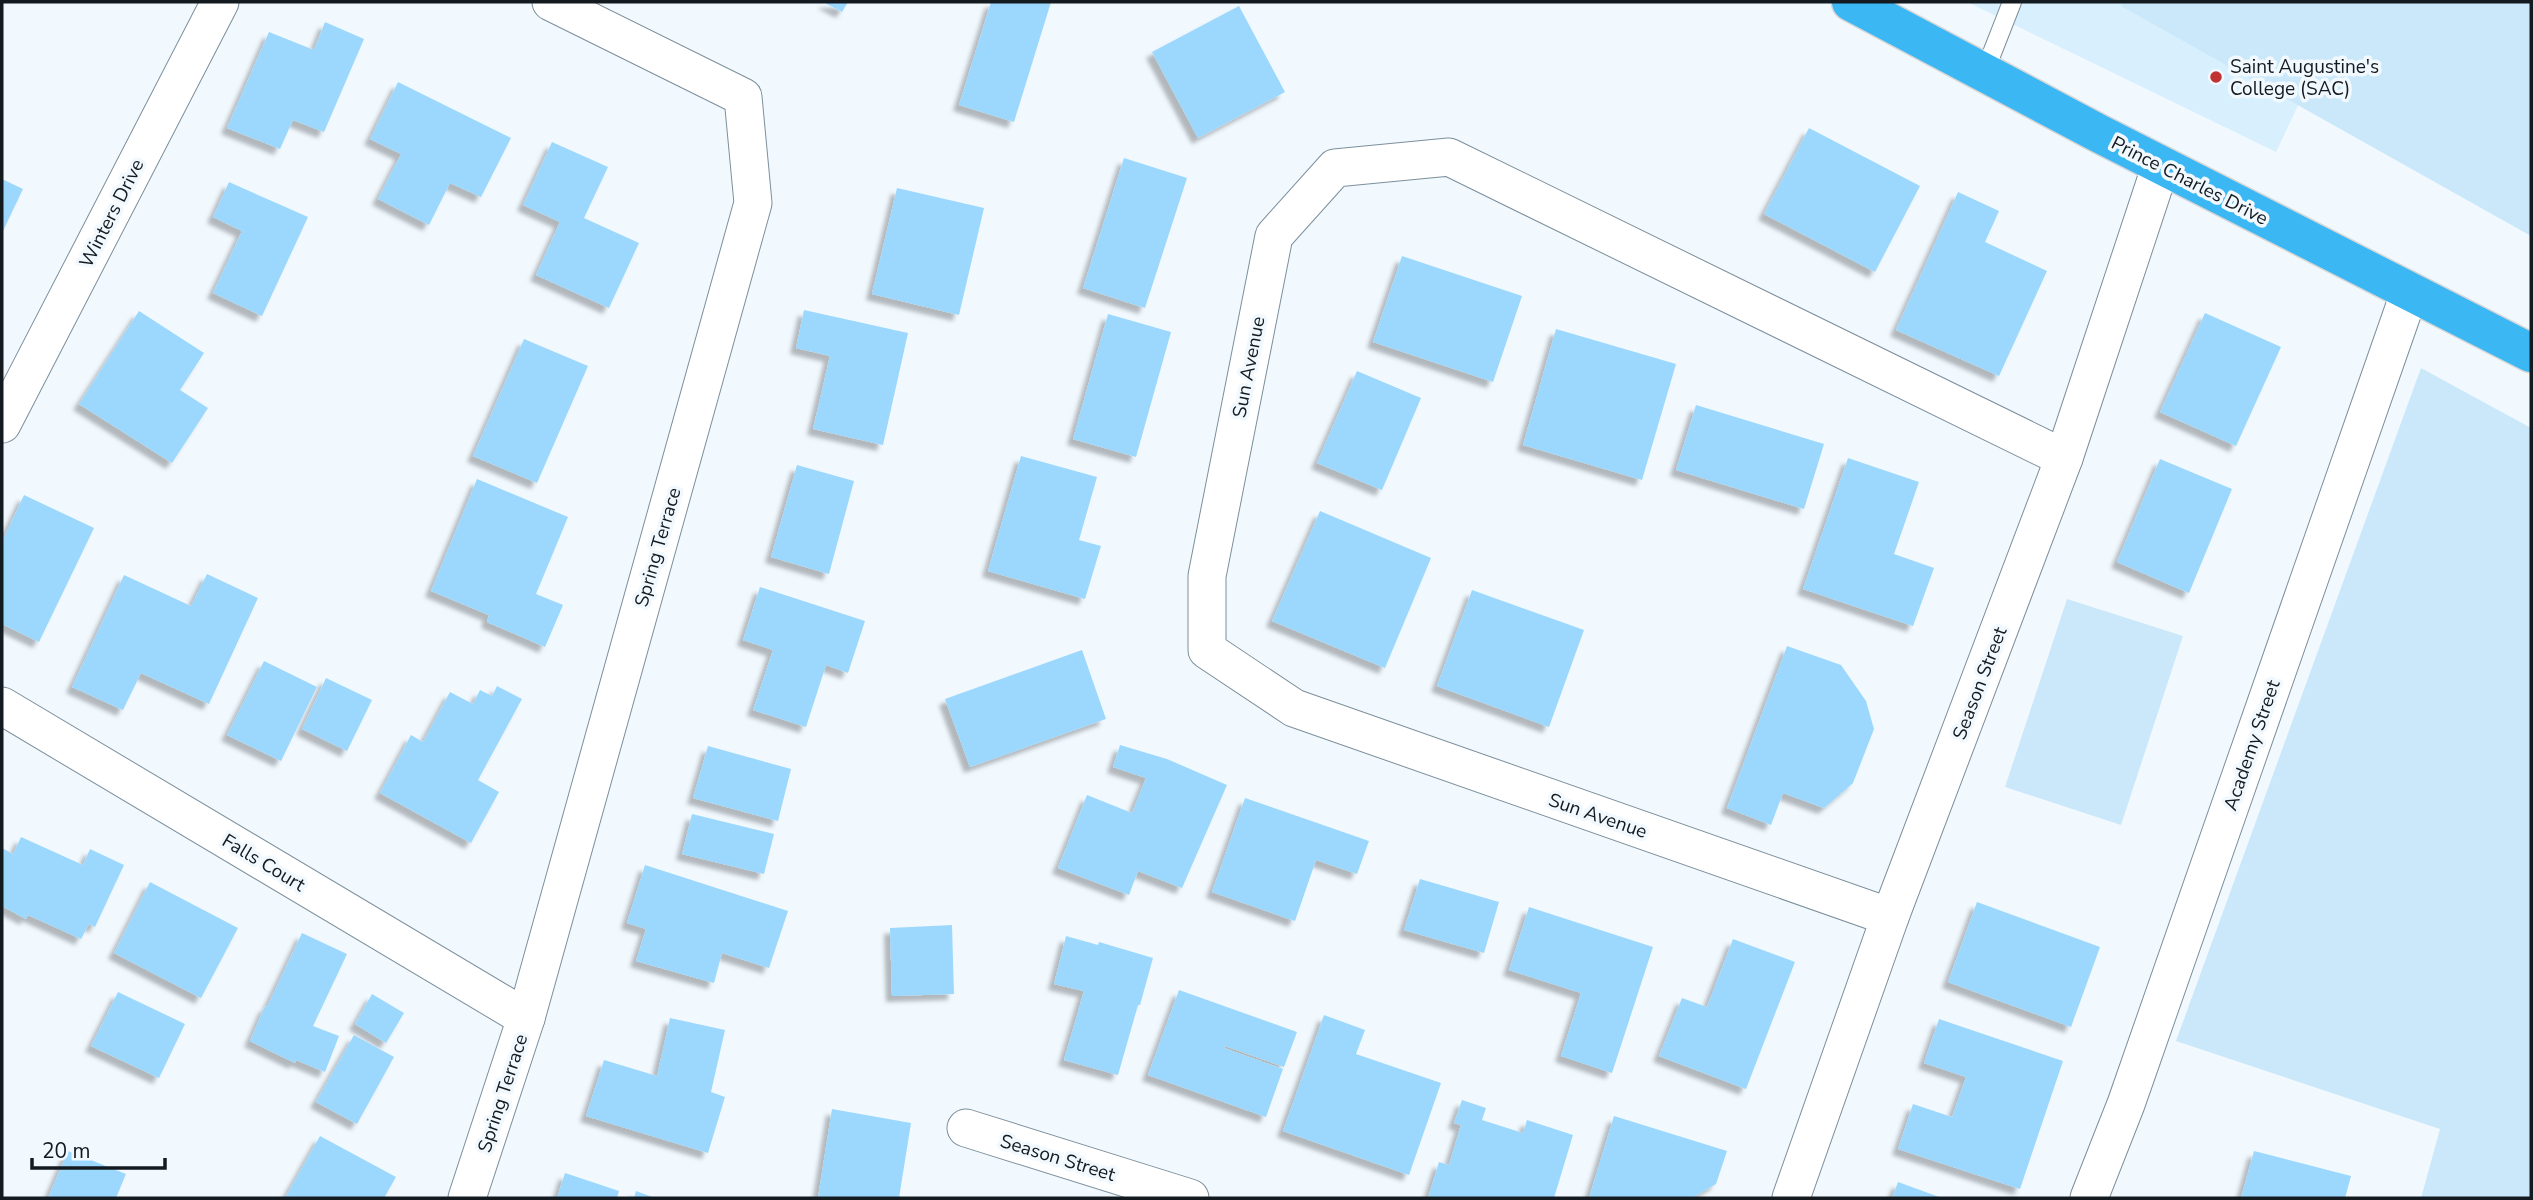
<svg xmlns="http://www.w3.org/2000/svg" width="2533" height="1200" font-family="'Nunito Sans',sans-serif">
<style>
.built{fill:#d8effd}
.green{fill:#cae8fa}
.building{fill:#9cd8fd;filter:url(#shadow)}
.lines{fill:none;stroke-linecap:round;stroke-linejoin:round}
.lane-casing{stroke:#7c8f9b;stroke-width:20}
.street-casing{stroke:#7c8f9b;stroke-width:39}
.highway-casing{stroke:#d5d6d7;stroke-width:41}
.lane{stroke:#fff;stroke-width:18}
.street{stroke:#fff;stroke-width:37}
.highway{stroke:#3bb7f4;stroke-width:38}
.poi-dot{fill:#c13233;stroke:#f1f9ff;stroke-width:2.5}
.labels{text-anchor:middle;stroke-width:7;stroke-linejoin:round;paint-order:stroke}
.poi-label{font-size:19px;fill:#141b20;stroke:#f1f9ff;text-anchor:start}
.street-label{font-size:19px;fill:#141b20;stroke:#f1f9ff}
</style>
<defs>
<filter id="shadow"><feDropShadow dx="-6" dy="6" stdDeviation="2" flood-color="#0004"/></filter>
</defs>
<rect width="100%" height="100%" fill="#f1f9ff"/>
<path class="built" d="M1967,2h380l-71,150z"/>
<g class="green">
<path d="M2123,2h408v234l-410,-230z"/>
<path d="M2421,368l110,60v770h-110l19,-69 -264,-88z"/>
<path d="M2067,599l116,37 -62,189 -116,-38z"/>
</g>
<g class="building">
<path d="M823,2h25l-6,10z"/>
<path d="M991,2h60l-37,120 -55,-17z"/>
<path d="M1239,6l46,86 -87,46 -46,-86z"/>
<path d="M325,22l39,17 -40,93 -31,-12 -13,29 -53,-21 42,-96 45,18z"/>
<path d="M398,82l113,56 -30,59 -31,-14 -21,42 -51,-26 23,-45 -31,-15z"/>
<path d="M1809,128l111,58 -45,86 -111,-58z"/>
<path d="M552,142l56,25 -24,51 55,25 -30,65 -73,-33 24,-53 -37,-17z"/>
<path d="M1124,158l63,20 -42,130 -62,-20z"/>
<path d="M2,179l21,10 -21,44z"/>
<path d="M229,182l79,35 -46,99 -49,-23 29,-62 -29,-14z"/>
<path d="M897,188l87,20 -25,107 -87,-21z"/>
<path d="M1958,192l41,19 -14,31 62,29 -48,105 -103,-46z"/>
<path d="M1402,256l120,40 -29,86 -120,-40z"/>
<path d="M804,310l104,23 -25,112 -70,-16 17,-73 -34,-8z"/>
<path d="M139,311l65,42 -24,37 28,18 -36,55 -93,-59z"/>
<path d="M2205,313l76,34 -45,99 -76,-34z"/>
<path d="M1108,314l63,18 -35,125 -63,-18z"/>
<path d="M1556,329l120,35 -34,116 -119,-35z"/>
<path d="M524,339l64,27 -51,117 -64,-27z"/>
<path d="M1357,371l64,27 -39,92 -65,-27z"/>
<path d="M1696,405l128,39 -20,65 -128,-39z"/>
<path d="M1021,456l76,21 -18,63 22,6 -16,53 -97,-28z"/>
<path d="M1848,458l71,24 -25,72 40,14 -21,58 -110,-37z"/>
<path d="M2160,459l72,30 -43,104 -72,-31z"/>
<path d="M797,465l57,16 -25,93 -58,-17z"/>
<path d="M477,479l91,38 -32,77 27,11 -18,42 -58,-25 2,-7 -58,-24z"/>
<path d="M24,495l70,33 -55,114 -37,-18v-82z"/>
<path d="M1320,511l111,47 -46,110 -113,-47z"/>
<path d="M207,574l51,24 -49,106 -68,-31 -18,37 -51,-23 52,-112 67,31z"/>
<path d="M760,587l105,34 -17,52 -22,-8 -20,62 -53,-17 20,-60 -30,-10z"/>
<path d="M1472,590l112,40 -35,97 -112,-41z"/>
<path d="M1787,646l54,19 25,36 8,28 -21,54 -29,25 -41,-15 -12,32 -44,-17z"/>
<path d="M1082,650l24,69 -136,48 -25,-68z"/>
<path d="M264,661l53,26 -36,74 -54,-26z"/>
<path d="M326,678l46,22 -25,51 -45,-22z"/>
<path d="M497,686l25,13 -44,81 21,12 -28,51 -91,-50 31,-58 12,7 27,-50 23,12 7,-14 12,6z"/>
<path d="M1120,745l47,14 60,26 -45,103 -44,-17 -9,24 -71,-27 29,-73 45,18 14,-35 -33,-11z"/>
<path d="M708,746l83,23 -13,52 -85,-23z"/>
<path d="M1245,798l124,43 -12,33 -41,-14 -21,61 -83,-29z"/>
<path d="M692,814l82,20 -10,40 -82,-20z"/>
<path d="M21,837l62,28 7,-16 34,16 -29,62 -6,-3 -8,15 -53,-24 -2,4 -24,-13v-58l11,6z"/>
<path d="M645,865l143,46 -19,57 -47,-15 -8,30 -78,-22 10,-32 -19,-6z"/>
<path d="M1420,879l79,23 -15,51 -80,-23z"/>
<path d="M150,882l88,46 -37,70 -87,-45z"/>
<path d="M1977,902l123,45 -29,80 -123,-45z"/>
<path d="M1529,907l124,40 -41,126 -51,-17 20,-63 -72,-23z"/>
<path d="M952,925l2,69 -62,2 -2,-68z"/>
<path d="M302,933l45,21 -34,72 26,10 -14,36 -29,-12 -1,3 -45,-22 15,-35 2,1z"/>
<path d="M1066,936l32,9 1,-3 54,16 -13,47h-2l-20,70 -54,-15 20,-69 -30,-7z"/>
<path d="M1733,939l62,23 -49,127 -87,-33 23,-58 25,9z"/>
<path d="M1179,990l118,42 -13,35 -59,-21 -1,2 59,21 -17,48 -118,-42z"/>
<path d="M118,992l67,32 -26,54 -68,-32z"/>
<path d="M372,994l32,19 -18,30 -31,-19z"/>
<path d="M1324,1015l41,15 -9,24 85,29 -32,92 -126,-44z"/>
<path d="M670,1018l55,12 -14,62 14,5 -17,56 -122,-37 18,-56 53,16z"/>
<path d="M1939,1019l124,42 -43,128 -122,-40 15,-45 39,13 14,-40 -42,-14z"/>
<path d="M354,1035l40,22 -37,67 -41,-22z"/>
<path d="M1462,1100l24,8 -4,12 41,13 4,-13 46,15 -19,63h-126l11,-36 10,3 12,-40 -7,-2z"/>
<path d="M832,1109l79,14 -12,75h-81z"/>
<path d="M1614,1116l113,35 -11,33 -24,14h-103z"/>
<path d="M320,1136l76,41 -12,21h-99z"/>
<path d="M68,1151l58,23 -10,24h-68z"/>
<path d="M2254,1151l97,25 -6,22h-104z"/>
<path d="M565,1173l54,18 -2,7h-60z"/>
<path d="M1898,1182l44,16h-50z"/>
<path d="M636,1191l19,7h-21z"/>
</g>
<g class="lines">
<g class="lane-casing">
<path id="lane" d="M1985,71l27,-69"/>
</g>
<g class="street-casing">
<g id="street">
<path d="M2,424l218,-422"/>
<path d="M2,706l524,312"/>
<path d="M1890,917l-596,-209 -87,-58v-74l67,-340 61,-68 114,-11 615,301"/>
<path d="M966,1128l224,70"/>
<path d="M467,1198l59,-180 227,-815 -10,-106 -192,-95"/>
<path d="M1791,1198l99,-281 174,-459 97,-293"/>
<path d="M2089,1198l37,-94 284,-813"/>
</g>
</g>
<g class="highway-casing">
<path id="highway" d="M1851,2l247,131 433,220"/>
</g>
<use href="#lane" class="lane"/>
<use href="#street" class="street"/>
<use href="#highway" class="highway"/>
</g>
<circle class="poi-dot" cx="2216" cy="77" r="7"/>
<g class="labels">
<g class="poi-label">
<text x="2230" y="73">Saint Augustine's<tspan x="2230" dy="22">College (SAC)</tspan></text>
</g>
<g class="street-label">
<text transform="translate(2190 180) rotate(27)" y="7">Prince Charles Drive</text>
<text transform="translate(111 213) rotate(-63)" y="7">Winters Drive</text>
<text transform="translate(1248 367) rotate(-79)" y="7">Sun Avenue</text>
<text transform="translate(657 547) rotate(-74)" y="7">Spring Terrace</text>
<text transform="translate(1979 683) rotate(-69)" y="7">Season Street</text>
<text transform="translate(2251 745) rotate(-71)" y="7">Academy Street</text>
<text transform="translate(1598 815) rotate(19)" y="7">Sun Avenue</text>
<text transform="translate(264 862) rotate(31)" y="7">Falls Court</text>
<text transform="translate(502 1093) rotate(-72)" y="7">Spring Terrace</text>
<text transform="translate(1058 1157) rotate(17)" y="7">Season Street</text>
</g>
</g>
<rect width="2533" height="1200" fill="none" stroke="#141b20" stroke-width="7"/>
<path d="M32 1158v10h133v-10" fill="none" stroke="#141b20" stroke-width="3.5"/>
<text x="42" y="1158" font-size="21" fill="#141b20" stroke="#f1f9ff" stroke-width="5" paint-order="stroke">20 m</text>
</svg>
